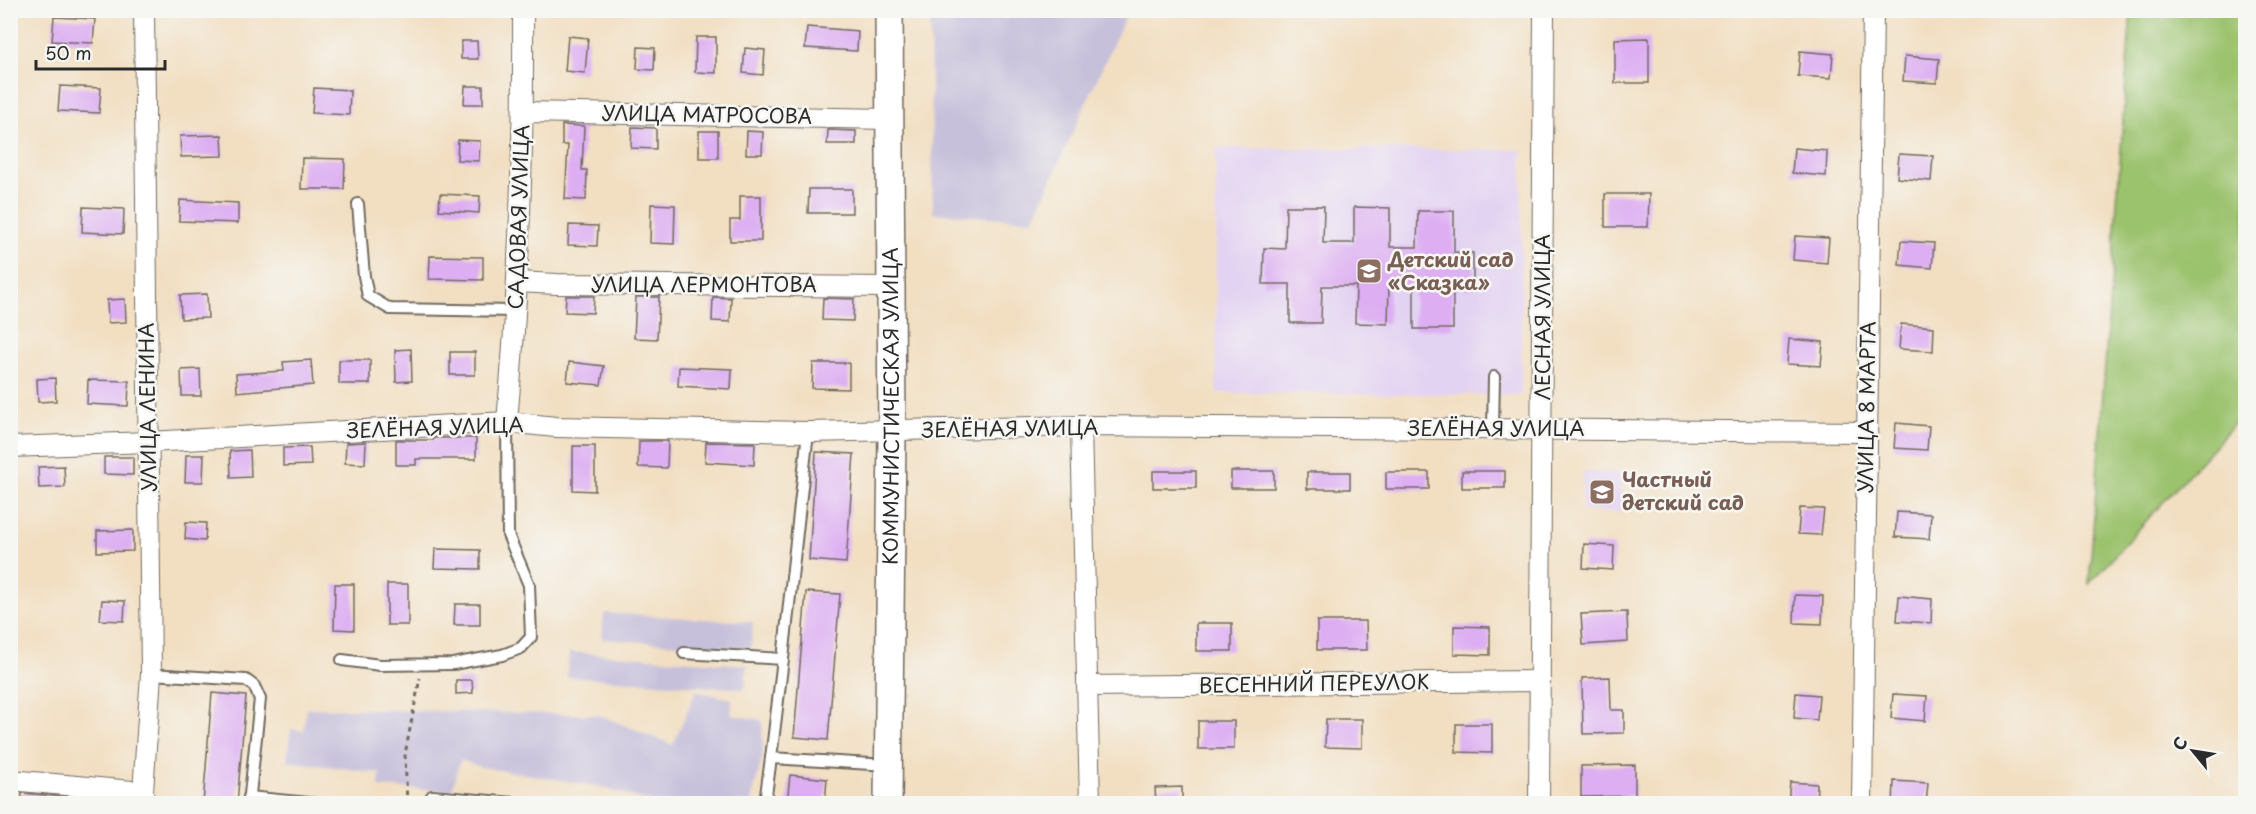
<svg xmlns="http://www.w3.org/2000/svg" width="2256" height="814" font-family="'Playpen Sans',sans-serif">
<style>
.built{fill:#e3d3f2}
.industrial{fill:#c6c0da}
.green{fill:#9bc26d;stroke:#63764c;stroke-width:1.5}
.building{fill:#ddaff2}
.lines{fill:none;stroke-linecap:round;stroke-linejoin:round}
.lane-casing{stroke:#716a60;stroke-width:14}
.street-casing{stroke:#716a60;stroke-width:22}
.secondary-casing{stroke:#716a60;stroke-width:30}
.path{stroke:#716a60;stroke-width:3;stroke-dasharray:4.5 4.5;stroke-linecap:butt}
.lane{stroke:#fff;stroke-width:10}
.street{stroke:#fff;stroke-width:20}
.secondary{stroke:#fff;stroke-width:27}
.labels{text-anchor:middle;stroke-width:5;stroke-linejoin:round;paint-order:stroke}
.street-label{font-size:20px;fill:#2b2b2b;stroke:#f6f6f2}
.education-label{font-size:20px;font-weight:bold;fill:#785e54;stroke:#f6f6f2;text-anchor:start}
</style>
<rect width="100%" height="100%" fill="#f6f6f2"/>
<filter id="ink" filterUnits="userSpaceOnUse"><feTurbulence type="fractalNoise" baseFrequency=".0167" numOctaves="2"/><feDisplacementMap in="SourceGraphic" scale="12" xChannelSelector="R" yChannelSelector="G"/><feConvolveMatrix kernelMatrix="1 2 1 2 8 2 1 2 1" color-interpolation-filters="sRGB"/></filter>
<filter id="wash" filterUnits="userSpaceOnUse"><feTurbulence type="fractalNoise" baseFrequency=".008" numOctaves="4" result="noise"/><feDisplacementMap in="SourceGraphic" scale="24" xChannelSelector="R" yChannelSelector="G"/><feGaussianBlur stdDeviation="1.35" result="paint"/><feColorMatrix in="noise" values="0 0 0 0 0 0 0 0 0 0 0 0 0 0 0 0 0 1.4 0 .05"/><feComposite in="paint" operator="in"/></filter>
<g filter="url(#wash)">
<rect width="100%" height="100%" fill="#f2dfc2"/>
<g class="built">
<path d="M1216,148l306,2 -1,245 -305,-2z"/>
<path d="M1583,472l39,1 -1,39 -39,-1z"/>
</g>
<g class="industrial">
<path d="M930,11h198l-95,209 -100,-7z"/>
<path d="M604,613l149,9 -2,27 -149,-10z"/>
<path d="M569,652l178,13 -2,24 -178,-12z"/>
<path d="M696,691l36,8 -1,16 31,5 1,35 -12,47 -95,1 -59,-17 -116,-19 -21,-7 -8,31 -73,-4 1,-14 -93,-12 4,-32 13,2 2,-23 293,7 74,30z"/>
</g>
<path class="green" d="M2131,11h114v401l-156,172z"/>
<g id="blocks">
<g class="building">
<path d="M54,17l41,2 -2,24 -41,-2z"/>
<path d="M807,27l51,4 -1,20 -52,-3z"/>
<path d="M568,36l20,2 -3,35 -20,-2z"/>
<path d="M696,37h20v36l-21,-1z"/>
<path d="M1649,38v45h-34v-44z"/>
<path d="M461,41h16l1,18h-17z"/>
<path d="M638,47l17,1 -1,22 -17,-1z"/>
<path d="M745,48l20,2 -2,25 -20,-2z"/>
<path d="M1800,51l33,3 -2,24 -33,-2z"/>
<path d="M1905,56l34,3 -2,24 -34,-2z"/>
<path d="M60,86l41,2 -2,25 -41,-2z"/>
<path d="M465,86h18v18h-19z"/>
<path d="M314,88l36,2 -1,25 -37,-2z"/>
<path d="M562,125l22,1 -2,44h5l-1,30 -21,-1 3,-54h-6z"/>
<path d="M632,127l24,1v21l-25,-1z"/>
<path d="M828,130l28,1v13h-29z"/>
<rect x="699" y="131" width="19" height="27"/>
<path d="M747,131l16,1 -1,22h-16z"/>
<path d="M222,135l1,21 -42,1 -1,-21z"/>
<path d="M458,140l22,1 -1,20 -22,-1z"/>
<path d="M1794,148l33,3 -1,25 -34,-3z"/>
<path d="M1899,154l34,2 -2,25 -34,-3z"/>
<path d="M302,158l43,1 -1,30h-43z"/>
<path d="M809,189h43v24h-44z"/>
<path d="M440,194l40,2 -1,17 -40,-3z"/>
<path d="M1605,194h44l-1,33h-43z"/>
<path d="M740,196h21v45h-31v-21h10z"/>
<path d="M180,200l58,3v20l-59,-2z"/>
<path d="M651,204l24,1 -1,39 -24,-1z"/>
<path d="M1286,206h38l-1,37h31v-36l36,1v39h27l1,-36h36v41l19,1v36h-20v40h-39v-44h-25l-1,39 -33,-1 1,-37h-34l-1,37h-31v-39h-27l1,-36 21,1z"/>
<path d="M83,207l41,2 -1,25 -41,-2z"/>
<path d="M569,225l29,1 -1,20 -29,-1z"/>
<path d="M1795,236l34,2 -2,25 -34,-3z"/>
<path d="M1901,241l33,2 -2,25 -33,-3z"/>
<path d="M430,256l53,1v23l-54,-1z"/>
<path d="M207,294l1,24 -27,1 -1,-24z"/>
<path d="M566,296h28l-1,17 -28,-1z"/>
<path d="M636,297h23l-2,42 -23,-1z"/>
<path d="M713,297l18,1 -1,24 -18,-1z"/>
<path d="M823,298l31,1 -1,22 -31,-1z"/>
<path d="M125,299l1,23 -18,1 -1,-23z"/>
<path d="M1901,324l33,3 -1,24 -34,-2z"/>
<path d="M1789,339l34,3 -2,24 -34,-2z"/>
<path d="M411,349l1,32 -16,1 -1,-32z"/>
<rect x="450" y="352" width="25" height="23"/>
<path d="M311,360l2,25 -76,7 -1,-18 48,-3 -1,-9z"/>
<rect x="339" y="360" width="31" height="24"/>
<path d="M569,362l35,4 -3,19 -34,-3z"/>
<path d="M813,363h36v26l-37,-1z"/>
<path d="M679,367l53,2 -1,20 -53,-3z"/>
<path d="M200,369l1,27h-19l-1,-26z"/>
<path d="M55,378l1,23 -18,1 -1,-23z"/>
<path d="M88,380l41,1 -1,25 -41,-2z"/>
<path d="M1896,423l33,3 -2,24 -33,-2z"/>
<path d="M433,438h43v21h-60v6h-20v-25h37z"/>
<path d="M639,441h29l-1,27 -29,-1z"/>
<path d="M366,442l-1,22 -20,-1 1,-20z"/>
<path d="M706,442l49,1 -1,22 -49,-3z"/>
<path d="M573,446h22v45l-22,-1z"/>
<path d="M310,447l1,18 -28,1v-18z"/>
<path d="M250,450l1,27 -20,1 -1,-27z"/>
<path d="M816,452l38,2 -8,109 -37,-3z"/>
<path d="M186,455h18l-1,27h-18z"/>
<path d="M104,457h29v18l-29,-1z"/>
<path d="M64,466l1,21 -26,1 -1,-21z"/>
<rect x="1153" y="471" width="43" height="17"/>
<rect x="1231" y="471" width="43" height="17"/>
<rect x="1462" y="471" width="43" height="17"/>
<rect x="1307" y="472" width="43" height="17"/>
<rect x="1386" y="472" width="43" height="17"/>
<path d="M1800,508l24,1 -3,26 -23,-1z"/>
<path d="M1897,512l34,2 -2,25 -34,-2z"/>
<path d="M186,522l20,1 -1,18 -20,-2z"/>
<path d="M133,530v21l-36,1v-21z"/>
<path d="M1584,544l30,2 -1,24 -30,-2z"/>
<path d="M435,549l45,1v19l-46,-1z"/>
<path d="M335,584h19v46l-20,-1z"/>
<rect x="387" y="584" width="21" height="41"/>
<path d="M806,592l34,2 -12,146 -34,-3z"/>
<path d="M1795,595l28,1 -1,28 -28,-1z"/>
<path d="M1899,596l33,3 -1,24 -34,-2z"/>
<path d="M102,600l23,1 -1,20 -24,-1z"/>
<path d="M455,604h25v21h-26z"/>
<path d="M1627,612l1,30 -45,3 -2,-31z"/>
<path d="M1317,621h49l1,29h-50z"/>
<rect x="1196" y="623" width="36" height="28"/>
<path d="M1454,626l36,1v28l-36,-1z"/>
<path d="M1610,677l1,33h13v23l-41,1 -1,-56z"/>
<path d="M456,680h16l1,13 -17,1z"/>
<path d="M212,693l34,3 -9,108h-34z"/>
<path d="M1796,693l23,2 -2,25 -23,-2z"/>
<path d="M1893,694l34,2 -2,25 -34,-3z"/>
<path d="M1326,719h36v29l-37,-1z"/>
<rect x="1198" y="721" width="36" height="28"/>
<path d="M1456,724h36v29l-36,-1z"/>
<path d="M1635,765v31l-54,1v-31z"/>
<path d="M790,775l37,4 -2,25h-38z"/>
<path d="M1894,781l34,2 -2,21h-33z"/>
<path d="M1790,782l27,2 -1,20h-28z"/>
<path d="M1182,787v17h-26l-1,-16z"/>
<path d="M22,793l45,4 -1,7h-45z"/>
</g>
</g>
</g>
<g filter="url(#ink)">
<use href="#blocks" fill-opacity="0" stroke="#716a60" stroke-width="1.5"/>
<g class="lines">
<g class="lane-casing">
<g id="lane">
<path d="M358,204l6,72 4,20 22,13 125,2"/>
<path d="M1493,429l1,-52"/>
<path d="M684,653l99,6 -12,99 117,7"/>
<path d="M783,659l25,-227"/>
<path d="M342,660l38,5 73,-1 49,-9 19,-7 10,-11 -2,-52 -21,-50 -1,-113"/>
<path d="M151,674l95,6 8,6 6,13 -11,105"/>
<path d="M249,797l69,7"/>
<path d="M431,804l1,-8 95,8"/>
<path d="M763,804l2,-2 6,-44"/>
</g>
</g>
<g class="street-casing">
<g id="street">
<path d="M524,112l365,7"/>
<path d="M517,282l40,2 333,3"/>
<path d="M507,422c12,-136 17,-274 16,-412"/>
<path d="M1081,426l9,378"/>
<path d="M10,447l139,-5 358,-20 49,5 252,5 273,-6 786,6"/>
<path d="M1087,686l453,-5"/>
<path d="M10,780l133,12"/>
<path d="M144,804l-1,-12 8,-118 -7,-664"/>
<path d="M1539,804l5,-794"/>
<path d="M1862,804l11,-794"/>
</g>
</g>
<g class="secondary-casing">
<g id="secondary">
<path id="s1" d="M888,804l4,-372 -3,-422"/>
</g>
</g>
<path class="path" d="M407,804l-2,-50 15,-76"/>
<use href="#lane" class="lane"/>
<use href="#street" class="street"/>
<use href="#secondary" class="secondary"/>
</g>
</g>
<defs>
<g id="school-square" transform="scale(1.35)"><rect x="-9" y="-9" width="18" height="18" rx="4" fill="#8d6e63" stroke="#f6f6f2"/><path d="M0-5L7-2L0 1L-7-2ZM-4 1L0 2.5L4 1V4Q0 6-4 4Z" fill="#fff"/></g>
</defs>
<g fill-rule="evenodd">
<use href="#school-square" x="1369" y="271"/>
<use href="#school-square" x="1602" y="492"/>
</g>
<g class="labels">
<g class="street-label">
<text transform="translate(707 115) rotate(1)" y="7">УЛИЦА МАТРОСОВА</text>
<text transform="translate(519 217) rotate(-88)" y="7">САДОВАЯ УЛИЦА</text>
<text x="704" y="292">УЛИЦА ЛЕРМОНТОВА</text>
<text transform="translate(1543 317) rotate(-90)" y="7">ЛЕСНАЯ УЛИЦА</text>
<text transform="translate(148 407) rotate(-91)" y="7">УЛИЦА ЛЕНИНА</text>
<text dy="7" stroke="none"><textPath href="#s1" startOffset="398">КОММУНИСТИЧЕСКАЯ УЛИЦА</textPath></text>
<text transform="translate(1867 407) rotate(-89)" y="7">УЛИЦА 8 МАРТА</text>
<text transform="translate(435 428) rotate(-2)" y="7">ЗЕЛЁНАЯ УЛИЦА</text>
<text transform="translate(1010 429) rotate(-1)" y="7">ЗЕЛЁНАЯ УЛИЦА</text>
<text x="1496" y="436">ЗЕЛЁНАЯ УЛИЦА</text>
<text transform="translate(1314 684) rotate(-1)" y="7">ВЕСЕННИЙ ПЕРЕУЛОК</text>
</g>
<g class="education-label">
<text x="1388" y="267">Детский сад<tspan x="1388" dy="23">«Сказка»</tspan></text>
<text x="1622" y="487">Частный<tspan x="1622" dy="23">детский сад</tspan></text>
</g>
</g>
<rect width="2256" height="814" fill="none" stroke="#f6f6f2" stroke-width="36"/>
<g transform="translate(2193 751) rotate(300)" stroke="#f6f6f2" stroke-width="4.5" paint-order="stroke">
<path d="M0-4.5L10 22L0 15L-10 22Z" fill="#2b2b2b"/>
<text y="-9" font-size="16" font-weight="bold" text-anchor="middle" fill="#2b2b2b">С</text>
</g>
<path d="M36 60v9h129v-9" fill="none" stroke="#2b2b2b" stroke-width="3"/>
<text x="45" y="60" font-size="18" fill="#2b2b2b" stroke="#f6f6f2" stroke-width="4.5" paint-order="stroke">50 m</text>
</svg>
